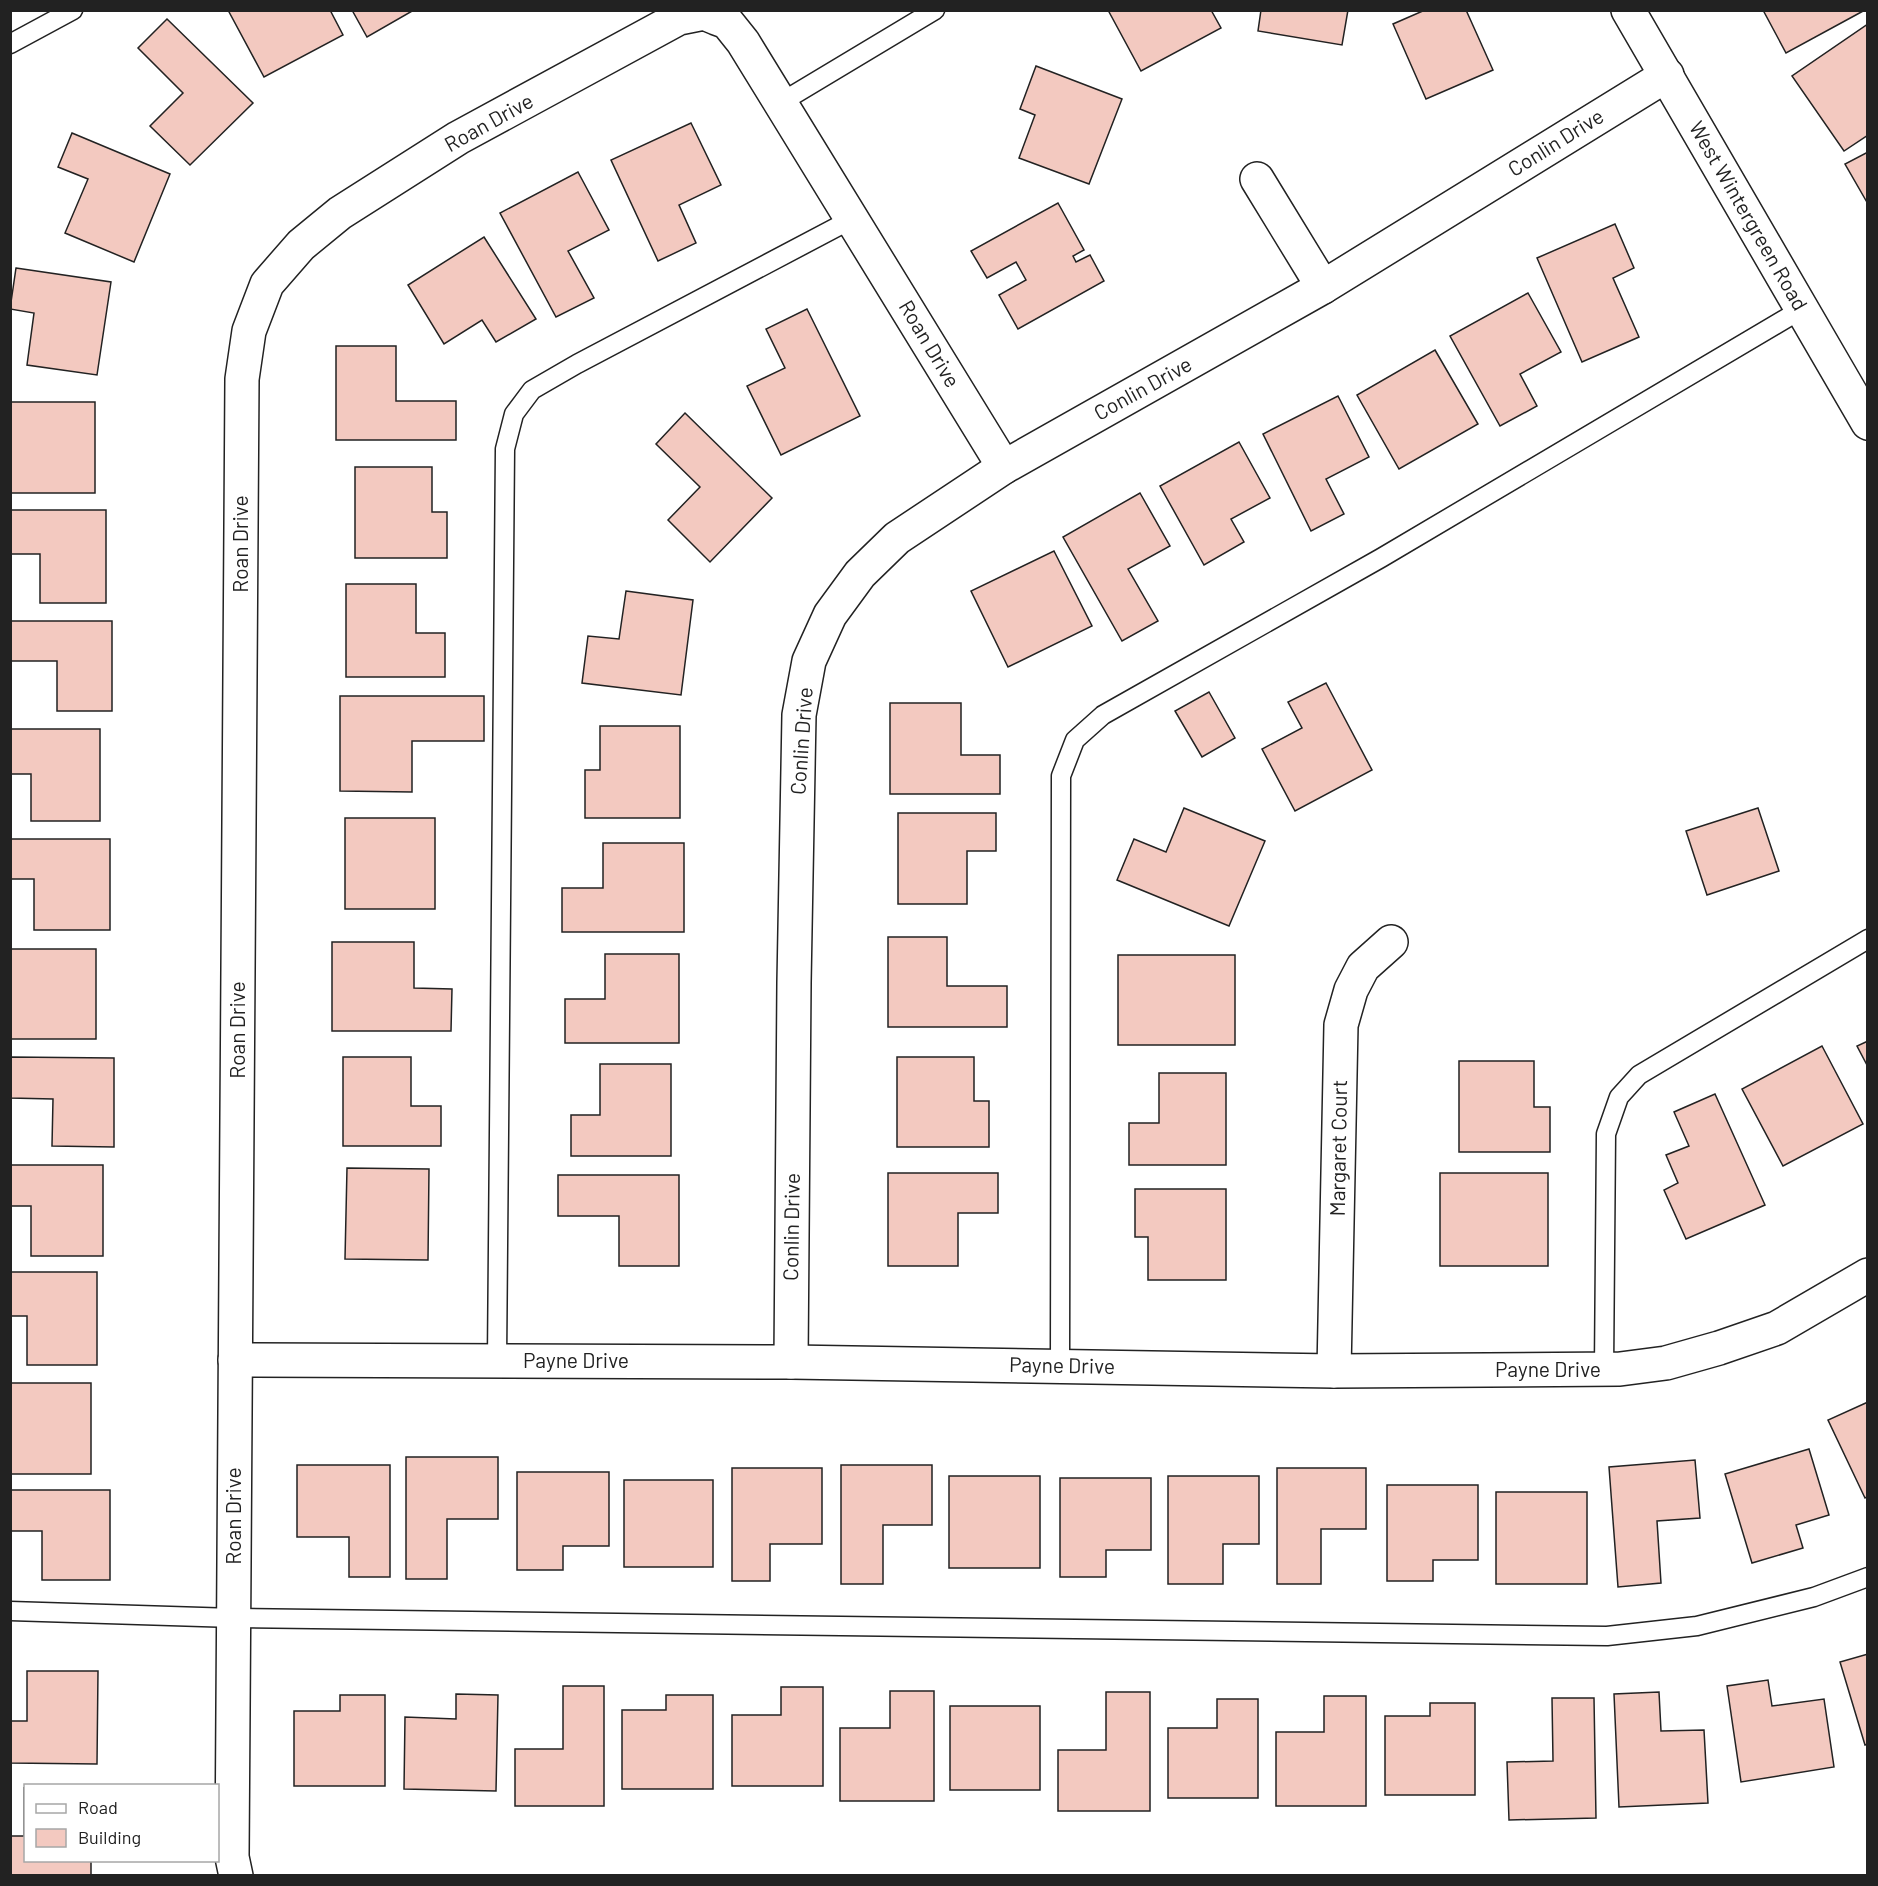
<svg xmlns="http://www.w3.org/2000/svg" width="1878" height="1886" font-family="Barlow,sans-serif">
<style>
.building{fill:#f3c9c0;stroke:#222;stroke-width:1.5}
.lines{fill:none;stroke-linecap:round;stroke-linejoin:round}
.lane-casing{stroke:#222;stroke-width:21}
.street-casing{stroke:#222;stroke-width:36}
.secondary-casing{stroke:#222;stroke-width:36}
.lane{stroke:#fff;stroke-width:18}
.street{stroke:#fff;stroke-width:33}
.secondary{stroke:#fff;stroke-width:33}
.labels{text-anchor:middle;stroke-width:4.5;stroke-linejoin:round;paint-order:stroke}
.street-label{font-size:21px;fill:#222;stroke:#fff}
</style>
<rect width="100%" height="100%" fill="#fff"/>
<g class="building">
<path d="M228,10h102l13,25 -79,42z"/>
<path d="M352,10h62l-47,27z"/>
<path d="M1108,10h103l10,18 -80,43z"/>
<path d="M1261,10h87l-6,35 -84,-14z"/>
<path d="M1425,10h41l27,60 -67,29 -33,-75z"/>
<path d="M1763,10h102l-79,43z"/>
<path d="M167,19l86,84 -63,62 -40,-39 33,-33 -45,-45z"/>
<path d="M1868,24v111l-24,16 -52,-75z"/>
<path d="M1036,66l86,33 -33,85 -70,-26 16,-43 -15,-6z"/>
<path d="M691,123l30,62 -42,20 17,38 -38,18 -47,-101z"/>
<path d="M72,133l98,41 -36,88 -69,-29 23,-54 -30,-12z"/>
<path d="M1868,152v52l-23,-40z"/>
<path d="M578,172l31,58 -41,21 26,47 -38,19 -56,-104z"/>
<path d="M1058,203l26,47 -11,6 3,6 14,-7 14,26 -86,48 -19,-34 27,-15 -10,-18 -29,16 -16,-27z"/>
<path d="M1615,224l19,44 -21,10 26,59 -57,25 -45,-104z"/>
<path d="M484,237l52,82 -40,23 -14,-22 -38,24 -36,-59z"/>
<path d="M16,268l95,14 -14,93 -70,-10 7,-52 -24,-4z"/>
<path d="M1528,293l33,59 -41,22 17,32 -37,20 -50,-90z"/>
<path d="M807,309l53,107 -79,39 -34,-69 38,-18 -19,-39z"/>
<path d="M336,346h60v55h60v39h-120z"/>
<path d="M1435,350l43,74 -79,45 -42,-74z"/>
<path d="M1338,396l31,61 -43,22 18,35 -33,17 -48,-97z"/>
<rect x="10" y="402" width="85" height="91"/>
<path d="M685,413l87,85 -62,64 -42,-42 32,-33 -44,-43z"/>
<path d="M1239,442l31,56 -39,21 13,23 -40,23 -44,-79z"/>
<path d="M355,467h77v45h15v46h-92z"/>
<path d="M1140,493l30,53 -42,23 30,52 -36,20 -59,-104z"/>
<path d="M10,510h96v93h-66v-49h-30z"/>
<path d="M1054,551l38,75 -84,41 -37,-76z"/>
<path d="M346,584h70v49h29v44h-99z"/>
<path d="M626,591l67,9 -12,95 -99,-12 6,-47 31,3z"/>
<path d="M10,621h102v90h-55v-50h-47z"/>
<path d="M1326,683l46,87 -77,41 -33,-62 40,-21 -14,-26z"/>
<path d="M1209,692l26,46 -33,19 -27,-46z"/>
<path d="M340,696h144v45h-72v51l-72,-1z"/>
<path d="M890,703h71v52h39v39h-110z"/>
<path d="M600,726h80v92h-95v-48h15z"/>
<path d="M10,729h90v92h-69v-47h-21z"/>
<path d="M1184,808l81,33 -36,85 -112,-46 17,-41 32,13z"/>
<path d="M1758,808l21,63 -72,24 -21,-64z"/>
<path d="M898,813h98v38h-29v53h-69z"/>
<rect x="345" y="818" width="90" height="91"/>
<path d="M10,839h100v91h-76v-51h-24z"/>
<path d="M603,843h81v89h-122v-44h41z"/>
<path d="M888,937h59v49h60v41h-119z"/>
<path d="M332,942h82v46l38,1 -1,42h-119z"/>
<rect x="10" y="949" width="86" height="90"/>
<path d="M605,954h74v89h-114v-44h40z"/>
<rect x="1118" y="955" width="117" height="90"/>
<path d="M1868,1041v26l-11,-21z"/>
<path d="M1822,1046l41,78 -80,42 -41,-77z"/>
<path d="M10,1057l104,1v89l-62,-1 1,-47 -43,-1z"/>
<path d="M343,1057h68v49h30v40h-98z"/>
<path d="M897,1057h77v44h15v46h-92z"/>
<path d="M1459,1061h75v46h16v45h-91z"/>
<path d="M600,1064h71v92h-100v-41h29z"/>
<path d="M1159,1073h67v92h-97v-42h30z"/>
<path d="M1715,1094l50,111 -79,34 -22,-49 14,-7 -12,-28 23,-9 -15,-34z"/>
<path d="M10,1165h93v91h-72v-50h-21z"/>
<path d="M347,1168l82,1 -1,91 -83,-1z"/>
<path d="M888,1173h110v40h-40v53h-70z"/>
<rect x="1440" y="1173" width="108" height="93"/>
<path d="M558,1175h121v91h-60v-50h-61z"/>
<path d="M1135,1189h91v91h-78v-43h-13z"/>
<path d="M10,1272h87v93h-70v-49h-17z"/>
<rect x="10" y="1383" width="81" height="91"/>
<path d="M1868,1402v94l-3,2 -37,-78z"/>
<path d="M1809,1449l20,66 -33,10 7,23 -51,15 -27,-89z"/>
<path d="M406,1457h92v62h-51v60h-41z"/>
<path d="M1695,1460l5,58 -43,3 4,62 -43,4 -9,-120z"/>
<path d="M297,1465h93v112h-41v-40h-52z"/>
<path d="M841,1465h91v60h-49v59h-42z"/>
<path d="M732,1468h90v76h-52v37h-38z"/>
<path d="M1277,1468h89v61h-45v55h-44z"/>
<path d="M517,1472h92v74h-46v24h-46z"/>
<rect x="949" y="1476" width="91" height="92"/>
<path d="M1168,1476h91v68h-36v40h-55z"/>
<path d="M1060,1478h91v72h-45v27h-46z"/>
<rect x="624" y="1480" width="89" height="87"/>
<path d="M1387,1485h91v75h-45v21h-46z"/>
<path d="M10,1490h100v90h-68v-49h-32z"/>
<rect x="1496" y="1492" width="91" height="92"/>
<path d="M1868,1654v90l-3,1 -25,-83z"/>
<path d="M27,1671h71l-1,93 -87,-1v-42h17z"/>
<path d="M1768,1680l4,26 52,-7 10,68 -93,15 -14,-96z"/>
<path d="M563,1686h41v120h-89v-57h48z"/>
<path d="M781,1687h42v99h-91v-71h49z"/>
<path d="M890,1691h44v110h-94v-73h50z"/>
<path d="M1106,1692h44v119h-92v-61h48z"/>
<path d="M1659,1692l2,39 43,-1 4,73 -89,4 -5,-113z"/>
<path d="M456,1694l42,1 -2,96 -92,-2 1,-72 51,2z"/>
<path d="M340,1695h45v91h-91v-75h46z"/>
<path d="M666,1695h47v94h-91v-79h44z"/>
<path d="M1324,1696h42v110h-90v-74h48z"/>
<path d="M1552,1698h42l2,120 -87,2 -2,-58 46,-1z"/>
<path d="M1217,1699h41v99h-90v-70h49z"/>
<path d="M1430,1703h45v92h-90v-79h45z"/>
<rect x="950" y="1706" width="90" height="84"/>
<path d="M24,1787l2,73h65v16h-81v-40h14z"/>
</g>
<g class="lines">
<g class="lane-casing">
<g id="lane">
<path d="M10,44l63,-34"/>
<path d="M780,103l155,-93"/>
<path d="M497,1360l8,-911 9,-35 18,-24 45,-26 275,-145"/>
<path d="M1060,1366l1,-590 14,-36 28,-25 278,-157 421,-249"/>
<path d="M1604,1369l2,-235 13,-37 20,-22 229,-136"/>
<path d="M10,1611l224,7 1373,18 90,-10 117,-29 54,-20"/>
</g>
</g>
<g class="street-casing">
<g id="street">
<path d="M1257,179l66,108"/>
<path d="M235,1360l556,2 543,9 286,-2 46,-6 53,-15 58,-20 91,-53"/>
<path d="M791,1362l3,-379 5,-268 10,-54 21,-46 30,-41 37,-36 107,-71 319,-180 344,-212"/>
<path d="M1334,1371l7,-346 10,-35 12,-23 28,-25"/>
<path d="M236,1876l-4,-19 10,-1478 7,-48 18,-47 34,-39 39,-32 118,-75 221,-120 25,-5 12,5 11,4 16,20 261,425"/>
</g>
</g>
<g class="secondary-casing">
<path id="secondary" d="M1628,10l240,413"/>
</g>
<use href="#lane" class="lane"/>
<use href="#street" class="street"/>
<use href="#secondary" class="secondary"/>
</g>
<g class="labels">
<g class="street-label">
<text transform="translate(489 123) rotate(-29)" y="7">Roan Drive</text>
<text transform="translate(1556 143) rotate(-32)" y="7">Conlin Drive</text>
<text transform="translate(1748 216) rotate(60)" y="7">West Wintergreen Road</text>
<text transform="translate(929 344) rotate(59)" y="7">Roan Drive</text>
<text transform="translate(1143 389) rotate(-29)" y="7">Conlin Drive</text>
<text transform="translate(241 544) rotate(-90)" y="7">Roan Drive</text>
<text transform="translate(802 741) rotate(-86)" y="7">Conlin Drive</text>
<text transform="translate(238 1030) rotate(-90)" y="7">Roan Drive</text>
<text transform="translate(1339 1148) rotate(-89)" y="7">Margaret Court</text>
<text transform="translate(792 1227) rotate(-89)" y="7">Conlin Drive</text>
<text x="576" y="1368">Payne Drive</text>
<text transform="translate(1062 1366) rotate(1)" y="7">Payne Drive</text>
<text x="1548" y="1377">Payne Drive</text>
<text transform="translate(234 1516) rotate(-90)" y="7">Roan Drive</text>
</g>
</g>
<rect width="1878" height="1886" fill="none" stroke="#222222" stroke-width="24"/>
<rect x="24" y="1784" width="195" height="78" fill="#ffffff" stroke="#a7a7a7" stroke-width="1.5"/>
<rect x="36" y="1804" width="30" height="9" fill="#ffffff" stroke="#a7a7a7" stroke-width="1.5"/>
<text x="78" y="1814" font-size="18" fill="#222222">Road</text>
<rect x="36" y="1829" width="30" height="18" fill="#f3c9c0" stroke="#a7a7a7" stroke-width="1.5"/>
<text x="78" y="1844" font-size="18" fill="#222222">Building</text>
</svg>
